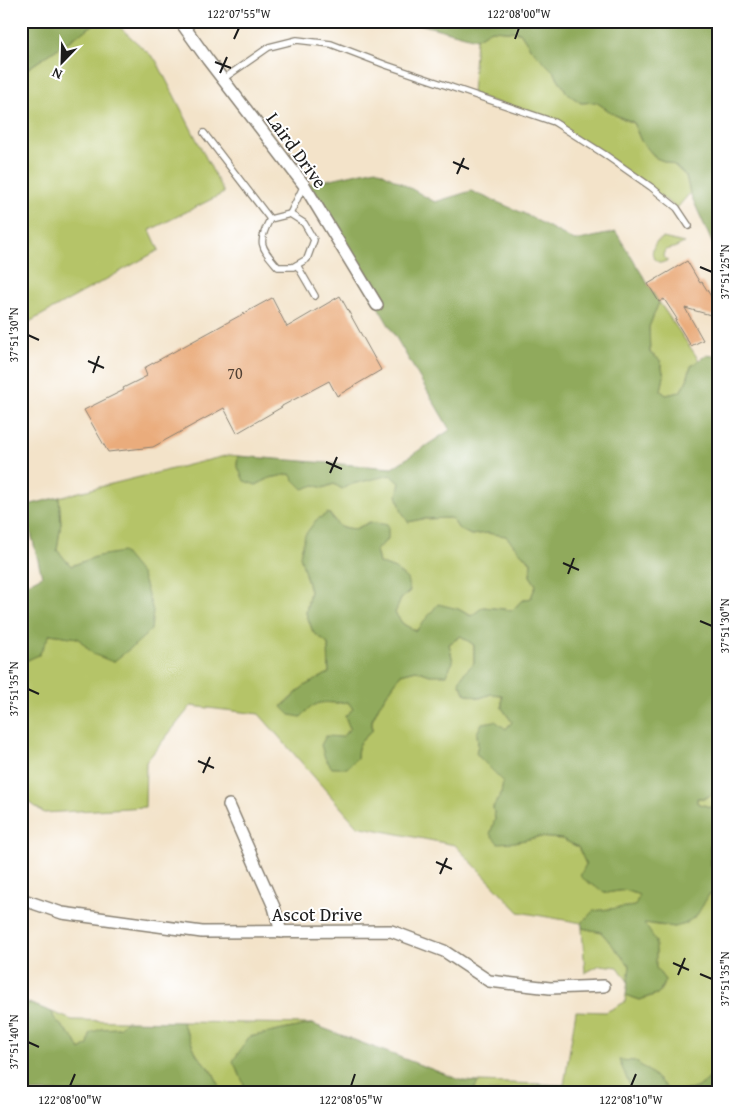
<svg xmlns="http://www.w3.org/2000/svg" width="739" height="1113" font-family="'Gentium Book Plus',serif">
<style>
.green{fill:#b5c467;stroke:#687042}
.forest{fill:#90aa5c;stroke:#56633c}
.building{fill:#eaac7b}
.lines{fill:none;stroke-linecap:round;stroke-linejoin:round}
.lane-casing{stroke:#888072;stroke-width:8}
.street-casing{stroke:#888072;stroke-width:14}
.lane{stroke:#fff;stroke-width:5.5}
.street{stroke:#fff;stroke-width:11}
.ticks{fill:none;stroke:#1c1c1c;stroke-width:2}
.labels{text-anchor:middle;stroke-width:4;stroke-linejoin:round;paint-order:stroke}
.number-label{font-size:16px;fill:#504034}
.street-label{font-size:19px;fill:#1c1c1c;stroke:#fff}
.neatline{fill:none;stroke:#1c1c1c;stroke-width:2}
.ticks-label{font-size:12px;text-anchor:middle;fill:#1c1c1c}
</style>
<rect width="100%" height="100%" fill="#fff"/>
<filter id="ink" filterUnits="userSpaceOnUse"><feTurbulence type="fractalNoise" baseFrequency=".02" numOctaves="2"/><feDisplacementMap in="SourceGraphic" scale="10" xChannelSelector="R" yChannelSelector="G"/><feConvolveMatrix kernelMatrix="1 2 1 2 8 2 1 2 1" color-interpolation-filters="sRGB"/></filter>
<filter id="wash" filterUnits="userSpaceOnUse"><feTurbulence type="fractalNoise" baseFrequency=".0096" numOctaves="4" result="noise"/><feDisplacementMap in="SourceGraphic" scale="20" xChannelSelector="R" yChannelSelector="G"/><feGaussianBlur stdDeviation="1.12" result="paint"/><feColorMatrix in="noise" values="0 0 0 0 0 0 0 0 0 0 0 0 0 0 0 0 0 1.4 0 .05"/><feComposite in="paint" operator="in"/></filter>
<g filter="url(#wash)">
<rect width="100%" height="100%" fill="#f3e3c9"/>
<g class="green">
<path d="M99,21h14l43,39 68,133 -74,37 9,20 -137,76 -1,-2v-251z"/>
<path d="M491,30l29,2 11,17 23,23 13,21 14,10 15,-1 19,13 18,8 8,18 15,17 18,7 12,11 4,17 -13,15 -123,-86 -82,-28 4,-55z"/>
<path d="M663,238l21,5 -10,5 -9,2 -2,5 1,3 5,2 -8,3c-11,-4 -10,-12 -5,-21z"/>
<path d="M659,302l40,58 -8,6 -4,14 -7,12 -14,3 -5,-4 3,-15 -4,-16 -10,-7 -1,-26z"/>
<path d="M229,455l9,1 -1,9 19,20 14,-7 20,-4 33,14 11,-4 8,4 10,-4 39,-10 9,9 8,39 14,-3 29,-1 8,11 12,6 16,-2 19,3 13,15 12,12 -1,13 6,9 -5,13 -10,3 -8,9 -30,-3 -11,9 -14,-7 -33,11 -9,11 -13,-7 -8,-11 6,-14 9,-8 -15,-22 -16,-6 -3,-13 12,-11 -18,-17 -15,7 -15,-2 -11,-14 -24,61 5,17 -4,22 7,19 15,12 1,29 -25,13 -22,20 28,1 9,-5 18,1 11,-1 5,7 -8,7 5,12 -8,9 15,22c0,-16 4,-18 15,-28v-11l8,-16 21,-30 15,-4 14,5 23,-13 -4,-18 12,-8 13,9v18l-10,10 -5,10 7,11 14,4 11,-4 11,1v13l10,14 -6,7 -29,4 1,12 -2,8 5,6 22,22 -2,13 -8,13 2,12 20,23 23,-5 24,2 16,8 8,17 20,29 19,-3 15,5 -5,11 -42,5 -11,12 -63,-11 -64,-67 -98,-19 -98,-112 -68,-8 -45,56 -1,45 -101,6 -23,-17v-135l3,1 15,-8 11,-20 28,4 15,16 5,-98 -27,10 -14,-16 4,-27 -2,-26z"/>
<path d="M713,794h5v72l-7,2 -1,-22 6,-7v-21l-3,-10 -16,-5v-5h8z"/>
<path d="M710,893l8,8v168c-19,20 -22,23 -50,21l-12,-13 -21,-16 -8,18 7,13h-61l-9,-7 12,-74 30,1 19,-10 1,-7 14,5 20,-7 5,-13 -9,-12 -1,-4 1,-13 -13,-29 13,3 19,2 29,-25z"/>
<path d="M582,928l19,4 29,34 -1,17 -11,-16 -18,-2 -15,8z"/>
<path d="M52,1012l20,8 54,1 -7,7 -18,1 -13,16 -8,5 -5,-10 -21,-22z"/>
<path d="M182,1022l130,2 -63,13 -5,47 1,8h-22l-10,-19 -16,-18z"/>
<path d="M478,1082l61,2 -2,8h-64z"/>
</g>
<g class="forest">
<path d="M21,21h78l-78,52z"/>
<path d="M408,21h310v100l-5,8 2,13 3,2v112l-28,-63 -4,-17 -12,-11 -18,-7 -15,-17 -8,-19 -18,-7 -19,-13 -15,1 -14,-10 -13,-21 -23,-23 -11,-17 -29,-2 -15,9z"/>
<path d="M376,169l59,33 36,-11 52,22 52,28 41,-9 43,70 -10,25 1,26 10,7 4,16 -3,15 5,4 14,-3 7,-12 4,-14 15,-11 12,1v438h-5l-8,4h-8v5l16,5 3,10v21l-6,7 1,21 7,-1v35l-8,-8 -13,22 -12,9 -10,3 -31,-4 12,18v27l9,12 -6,13 -19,7 -14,-5 4,-29 -29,-34 -19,-4v-5l11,-12 42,-5 4,-11 -14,-5 -19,3 -17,-10 -9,-7 6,-12 -8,-17 -16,-8 -24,-2 -23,5 -17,1 -8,-9 5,-15 -2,-12 8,-13 2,-13 -22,-22 -5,-6 2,-8 -1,-12 5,-10 13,-2 11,8 6,-7 -10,-14v-13l-11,-1 -11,4 -14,-4 -7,-12 5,-9 10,-10v-18l-13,-9 -12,8 4,18 -7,13h-16l-14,-5 -15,4 -21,30 -8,16v11c-11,10 -15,12 -15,27l-10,10h-15l-7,-10 -4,-13 5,-9 16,1 8,-8 -5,-13 8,-7 -5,-7c-25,3 -28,-6 -47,15l-11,-2 -8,-8 22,-21 25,-13 -1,-29 -15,-12 -7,-19 4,-22 -10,-35 5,-21 11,-15 12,-7 12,14 15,2 15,-7 18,3v14l-12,11 3,13 16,6 12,10 3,12 -9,8 -6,14 8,11 13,7 22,-27 20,5 13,7 12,-9 30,3 8,-9 10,-3 5,-13 -6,-9 1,-14 -12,-11 -13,-15 -19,-3 -16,2 -12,-6 -8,-11 -29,1 -14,3 -6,-10 -5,-17 3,-12 -9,-8 -39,9 -10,5 -8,-5 -11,4 -8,-3 -12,4 -10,-10 -3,-5 -20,4 -14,7 -12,-4 -7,-16 1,-9 154,12 58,-38 -73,-125 -73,-120z"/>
<path d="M59,497l2,26 -4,27 14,16 27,-10 25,-4 19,23 11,36 -2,19 -15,14 -23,18 -20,-8 -15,-16 -28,-4 -11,21 -16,7 -2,-1v-74l21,-11 -18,-70z"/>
<path d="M21,1000l31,12 2,6 21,22 5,10 8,-5 2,-12 11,-4 18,-1 7,-7 56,1 15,33 16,18 10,19h-202z"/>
<path d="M312,1024l151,57 15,1 -5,10h-228l-1,-8 -11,-23 16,-24z"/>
<path d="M619,1060l16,1 21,16 12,13c28,2 31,-1 50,-21v23h-84l-7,-13z"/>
<path d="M539,1084l25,1 9,7h-36z"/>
</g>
<g id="blocks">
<g class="building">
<path d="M687,261l13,22 2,-1 10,16 6,2v17l-33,-9 18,32 -12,6 -16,-26 2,-1 -13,-20 -5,3 -11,-18z"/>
<path d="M340,296l41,74 -44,26 -8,-15 -47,25v1l-45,26 -13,-25 -71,39 -45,5 -24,-42 40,-20 -1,-2 24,-12 -3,-8 128,-70 15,29z"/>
</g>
</g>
</g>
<g filter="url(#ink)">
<use href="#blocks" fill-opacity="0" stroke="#888072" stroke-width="1"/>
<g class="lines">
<g class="lane-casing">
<g id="lane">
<path d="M223,79l46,-32 28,-7 34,4 55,21 168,57 50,32 47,33 26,21 12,18"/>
<path d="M204,133l66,86"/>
<path d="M290,214l14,9 10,17 -7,19 -14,8h-15c-17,-20 -21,-23 -8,-48z"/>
<path d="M290,214l14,-29"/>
<path d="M297,265l18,31"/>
</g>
</g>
<g class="street-casing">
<g id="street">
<path d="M180,21l28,39 96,125 73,120"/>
<path d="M229,805l45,102 7,25"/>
<path d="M21,899l41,14 140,19 189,-1 53,20 45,30 61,7 54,-2"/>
</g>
</g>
<use href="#lane" class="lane"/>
<use href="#street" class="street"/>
</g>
</g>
<path class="ticks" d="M234,39l5,-11M515,39l4,-11M215,62l16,6M220,73l7,-16M453,162l16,7M457,174l7,-16M700,267l12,5M28,335l11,5M88,361l16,7M93,373l6,-17M326,462l16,7M330,473l7,-16M563,563l16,7M568,574l6,-16M700,621l12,5M28,689l11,5M198,761l16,7M203,773l7,-16M436,862l16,7M440,874l7,-16M673,963l16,7M700,974l12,5M678,975l7,-17M28,1042l11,5M70,1086l5,-12M351,1086l4,-12M631,1086l5,-12"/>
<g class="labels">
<g class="number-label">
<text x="235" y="379">70</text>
</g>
<g class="street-label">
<text transform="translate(297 150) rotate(54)" y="7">Laird Drive</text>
<text x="317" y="921">Ascot Drive</text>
</g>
</g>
<rect width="739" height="1113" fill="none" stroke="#fff" stroke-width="55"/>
<g transform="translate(62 62) rotate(203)" stroke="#ffffff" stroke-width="4" paint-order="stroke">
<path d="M0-4L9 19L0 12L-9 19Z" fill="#1c1c1c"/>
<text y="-8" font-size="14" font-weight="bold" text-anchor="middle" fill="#1c1c1c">N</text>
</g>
<rect x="28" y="28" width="684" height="1058" class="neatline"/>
<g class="ticks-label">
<text x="239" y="18">122°07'55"W</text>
<text x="519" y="18">122°08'00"W</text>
<text transform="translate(725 272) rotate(-90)" y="4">37°51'25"N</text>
<text transform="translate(14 335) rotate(-90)" y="4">37°51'30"N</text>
<text transform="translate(725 626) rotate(-90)" y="4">37°51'30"N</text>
<text transform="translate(14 689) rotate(-90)" y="4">37°51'35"N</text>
<text transform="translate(725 979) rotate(-90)" y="4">37°51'35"N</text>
<text transform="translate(14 1042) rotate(-90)" y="4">37°51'40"N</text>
<text x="70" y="1104">122°08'00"W</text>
<text x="351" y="1104">122°08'05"W</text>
<text x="631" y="1104">122°08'10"W</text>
</g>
</svg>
